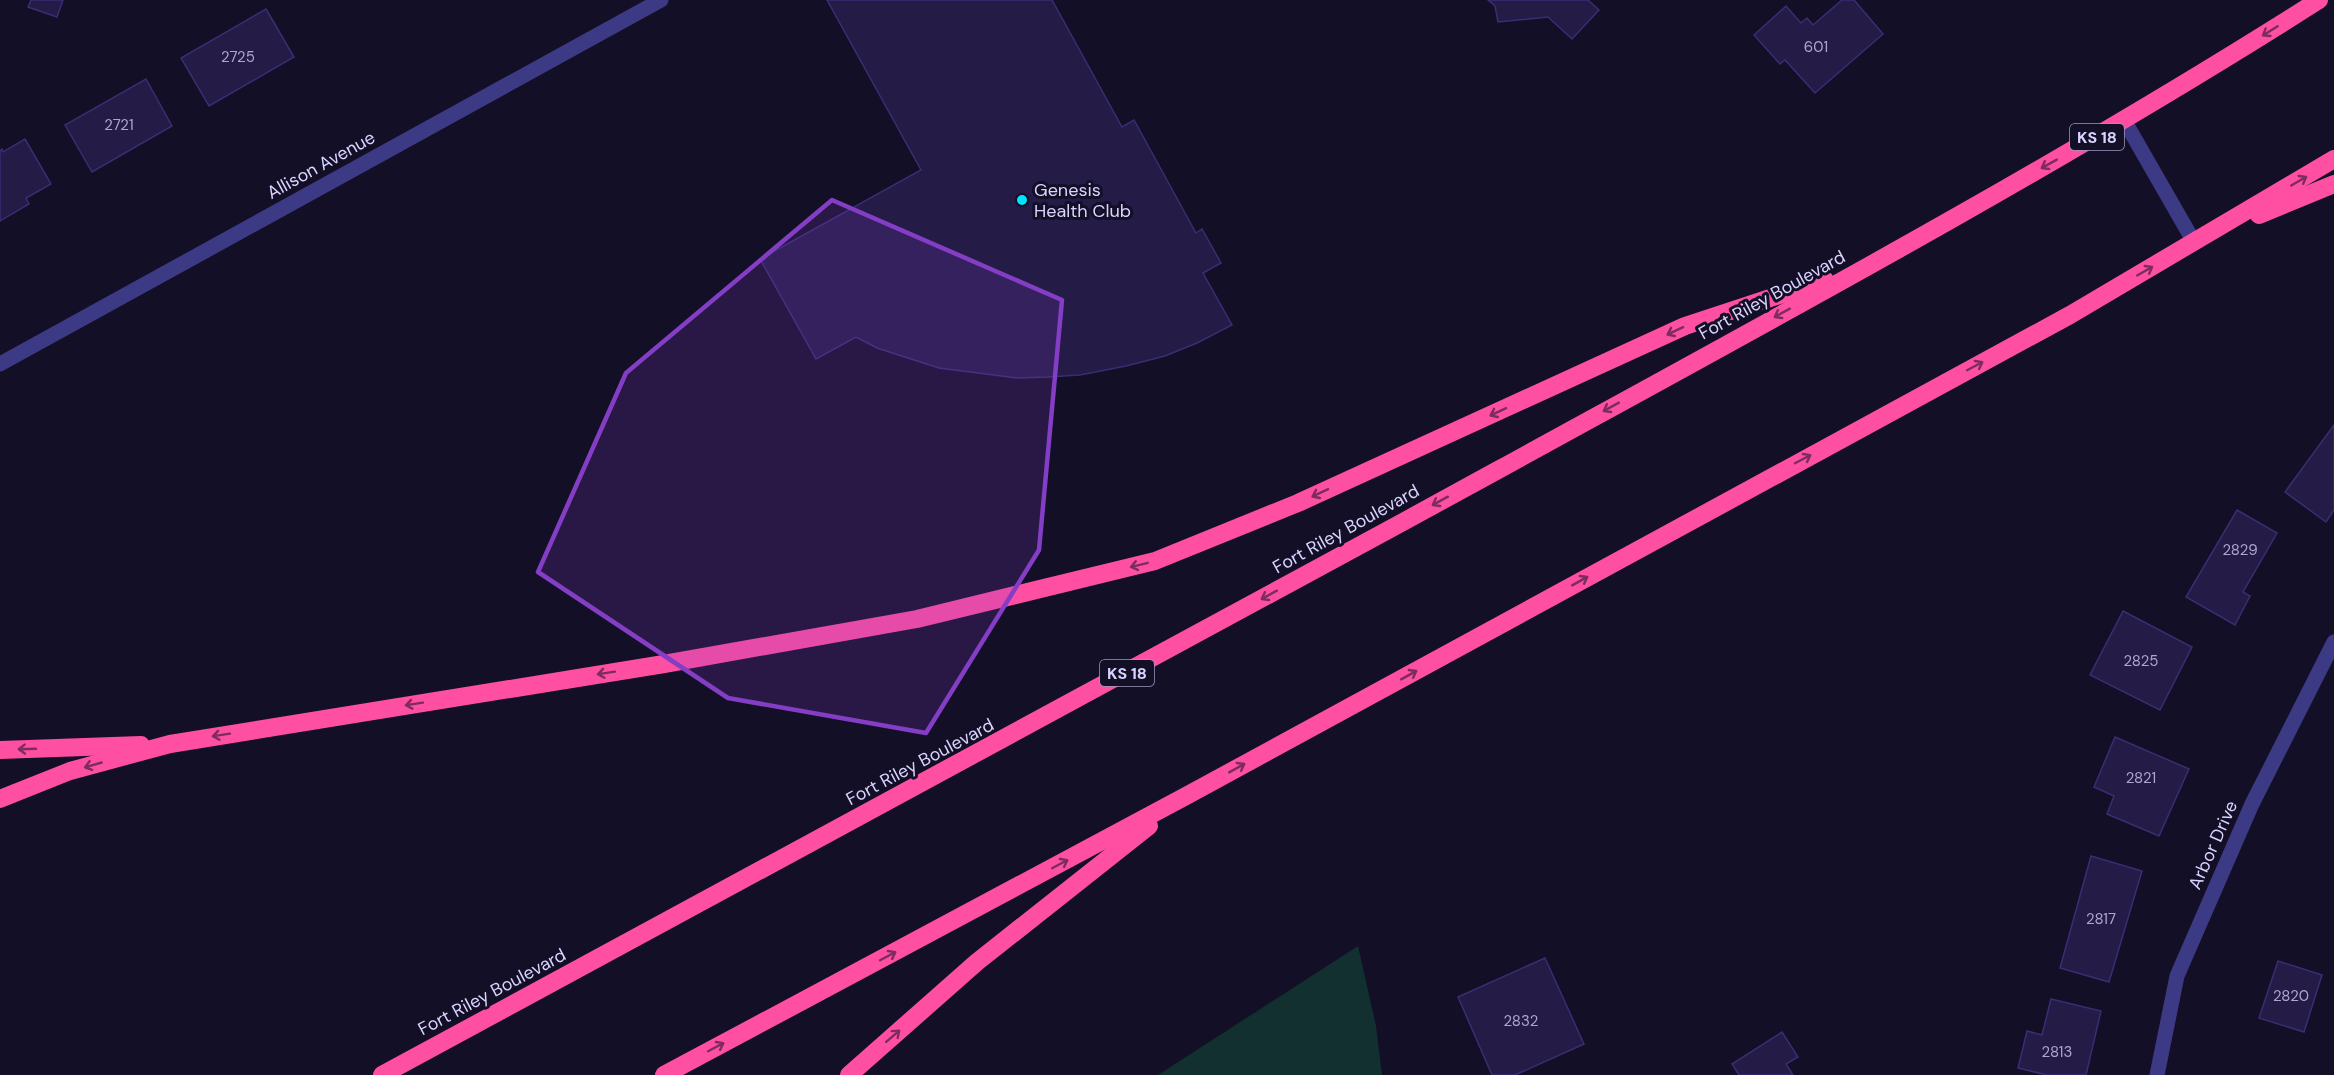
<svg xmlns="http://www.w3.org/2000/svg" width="2334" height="1075" font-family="'DM Sans',sans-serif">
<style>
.green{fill:#12302f}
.building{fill:#241b47;stroke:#3b2d73;stroke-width:1.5}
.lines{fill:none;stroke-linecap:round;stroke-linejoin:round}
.service{stroke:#3d3a85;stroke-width:15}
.minor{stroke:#3d3a85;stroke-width:15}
.motorway{stroke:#ff4fa3;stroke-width:18}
.oneway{stroke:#7d2c5e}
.marked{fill:#843dc5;fill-opacity:0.2;stroke:#843dc5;stroke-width:4.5;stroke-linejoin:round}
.poi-dot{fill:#00e5ff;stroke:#130f26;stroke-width:2}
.labels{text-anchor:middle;stroke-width:6;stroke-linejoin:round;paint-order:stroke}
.number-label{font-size:15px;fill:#aca6d1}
.shield{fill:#130f26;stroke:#9e99be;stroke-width:1.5}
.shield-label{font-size:16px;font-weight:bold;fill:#d9d4ff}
.street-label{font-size:18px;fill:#d9d4ff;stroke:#130f26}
.poi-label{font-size:18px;fill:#d9d4ff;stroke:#130f26;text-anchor:start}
</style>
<rect width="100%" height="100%" fill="#130f26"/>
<path class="green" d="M1358,946l18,80 6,49h-224z"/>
<g class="building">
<path d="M31,0h32l-6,17 -29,-10z"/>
<path d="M827,0h225l70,127 12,-7 62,113 6,-4 19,34 -18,10 29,52 -35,18 -32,13 -39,10 -46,9 -32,2 -31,1 -78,-10 -62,-20 -21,-11 -40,22 -56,-100 161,-89z"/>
<path d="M1488,0h100l11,10 -27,29 -24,-22 -50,5 -3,-16z"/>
<path d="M1842,0h12l29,34 -68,59 -30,-33 -5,4 -26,-29 32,-29 15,17 6,-5 6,7z"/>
<path d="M266,9l28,48 -85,49 -28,-48z"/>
<path d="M146,79l26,47 -80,46 -27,-47z"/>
<path d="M25,139l26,45 -25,14 3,6 -29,17v-70l2,-2 1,3z"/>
<path d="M2334,425v85l-8,12 -41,-30z"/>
<path d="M2237,510l40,23 -34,59 7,4 -15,29 -49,-28z"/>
<path d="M2123,611l69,36 -32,63 -70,-35z"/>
<path d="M2115,737l74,32 -30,67 -52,-22 7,-18 -20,-9z"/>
<path d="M2091,856l51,15 -33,111 -49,-14z"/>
<path d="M1545,958l39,86 -69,31h-23l-34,-78z"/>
<path d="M2278,961l44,14 -18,57 -45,-14z"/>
<path d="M2051,999l50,12 -15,64h-39l-29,-7 9,-37 15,4z"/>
<path d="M1782,1032l16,25 -12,7 7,11h-54l-7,-11z"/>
</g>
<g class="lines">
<path class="service" d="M2124,120l70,122"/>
<g class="minor">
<path d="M0,364l661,-364"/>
<path d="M2157,1075l20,-99 75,-172 82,-162"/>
</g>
<g class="motorway">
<path d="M2259,215l75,-31"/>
<path d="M0,750l141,-5"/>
<path d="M0,799l70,-28 100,-27 494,-80 253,-45 238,-58 143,-58 387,-177 140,-46"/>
<path d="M382,1075c373,-201 745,-402 1116,-605 277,-152 555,-301 821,-470"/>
<path d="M664,1075l522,-279 884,-481 264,-156"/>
<path d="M849,1075l128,-113 172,-136"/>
</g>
</g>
<defs><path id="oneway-shaft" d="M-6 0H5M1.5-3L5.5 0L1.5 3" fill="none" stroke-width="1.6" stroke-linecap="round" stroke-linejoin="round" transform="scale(1.5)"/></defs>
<g class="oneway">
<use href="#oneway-shaft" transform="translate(2270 31) rotate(148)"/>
<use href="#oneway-shaft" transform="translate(2049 164) rotate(151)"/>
<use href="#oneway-shaft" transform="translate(2299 181) rotate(-30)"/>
<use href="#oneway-shaft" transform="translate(2145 271) rotate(-30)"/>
<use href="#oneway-shaft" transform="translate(1782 313) rotate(151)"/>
<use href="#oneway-shaft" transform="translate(1675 331) rotate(155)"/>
<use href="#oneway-shaft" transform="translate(1975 366) rotate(-28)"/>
<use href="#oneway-shaft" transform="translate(1611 407) rotate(151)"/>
<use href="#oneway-shaft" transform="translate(1498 412) rotate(155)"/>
<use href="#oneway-shaft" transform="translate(1803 459) rotate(-28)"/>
<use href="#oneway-shaft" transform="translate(1320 493) rotate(155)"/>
<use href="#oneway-shaft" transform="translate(1440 501) rotate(151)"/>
<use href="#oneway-shaft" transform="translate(1139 565) rotate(166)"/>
<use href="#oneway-shaft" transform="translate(1580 581) rotate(-29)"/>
<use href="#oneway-shaft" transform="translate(1269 595) rotate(151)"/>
<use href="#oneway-shaft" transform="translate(606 673) rotate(171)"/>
<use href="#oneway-shaft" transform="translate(1409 675) rotate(-29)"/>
<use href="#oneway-shaft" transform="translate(414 704) rotate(171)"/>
<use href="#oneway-shaft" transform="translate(221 735) rotate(171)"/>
<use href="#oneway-shaft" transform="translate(27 749) rotate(178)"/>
<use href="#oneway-shaft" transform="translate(93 765) rotate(164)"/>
<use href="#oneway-shaft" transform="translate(1237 768) rotate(-29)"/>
<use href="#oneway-shaft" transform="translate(1060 864) rotate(-28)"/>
<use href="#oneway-shaft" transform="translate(888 956) rotate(-28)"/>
<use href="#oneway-shaft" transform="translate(893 1036) rotate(-41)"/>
<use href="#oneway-shaft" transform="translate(716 1047) rotate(-28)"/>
</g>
<path class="marked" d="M832,200l230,100 -23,250 -113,183 -198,-35 -190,-126 88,-199z"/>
<circle class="poi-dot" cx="1022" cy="200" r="6"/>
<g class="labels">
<g class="number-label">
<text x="1816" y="52">601</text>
<text x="238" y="62">2725</text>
<text x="119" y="130">2721</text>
<text x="2240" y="555">2829</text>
<text x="2141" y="666">2825</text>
<text x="2141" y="783">2821</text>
<text x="2101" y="924">2817</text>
<text x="2291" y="1001">2820</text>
<text x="1521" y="1026">2832</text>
<text x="2057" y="1057">2813</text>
</g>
<g class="shield">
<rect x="2070" y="124" width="54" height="26" rx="4.5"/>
<rect x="1100" y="660" width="54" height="26" rx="4.5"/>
</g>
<g class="shield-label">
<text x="2097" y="143">KS 18</text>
<text x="1127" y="679">KS 18</text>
</g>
<g class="street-label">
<text transform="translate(321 165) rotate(-29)" y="6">Allison Avenue</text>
<text transform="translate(1772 295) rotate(-29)" y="6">Fort Riley Boulevard</text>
<text transform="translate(1346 529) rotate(-29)" y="6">Fort Riley Boulevard</text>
<text transform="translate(920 762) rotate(-28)" y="6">Fort Riley Boulevard</text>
<text transform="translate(2213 845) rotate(-66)" y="6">Arbor Drive</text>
<text transform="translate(492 992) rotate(-28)" y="6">Fort Riley Boulevard</text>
</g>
<g class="poi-label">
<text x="1034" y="196">Genesis<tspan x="1034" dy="21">Health Club</tspan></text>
</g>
</g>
</svg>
